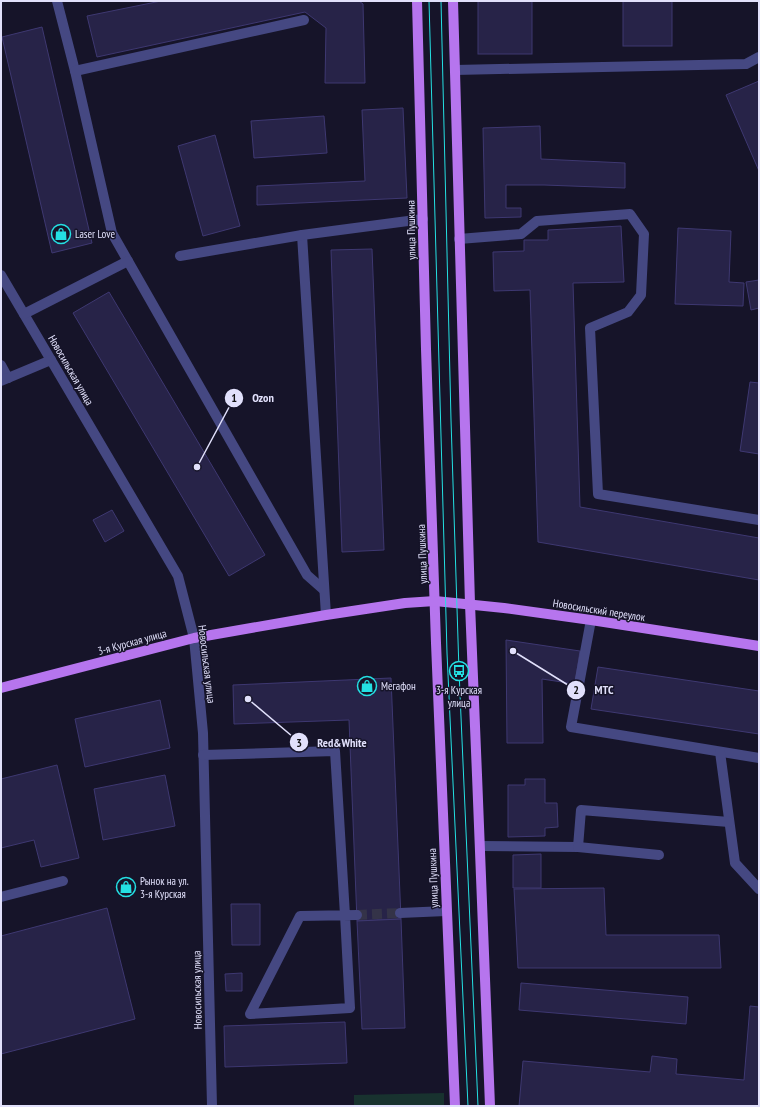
<svg xmlns="http://www.w3.org/2000/svg" width="760" height="1107" font-family="'PT Sans Narrow',sans-serif">
<style>
.green{fill:#18322f}
.building{fill:#272348;stroke:#3e3871}
.lines{fill:none;stroke-linecap:round;stroke-linejoin:round}
.minor-tunnel{stroke:#343348;stroke-width:10;stroke-dasharray:10 5;stroke-linecap:butt}
.minor{stroke:#454882;stroke-width:10}
.major{stroke:#b675ee;stroke-width:10}
.tram{stroke:#24e0e3;stroke-width:1}
.labels{text-anchor:middle;stroke-width:3;stroke-linejoin:round;paint-order:stroke}
.street-label{font-size:11px;fill:#e1e0fb;stroke:#161429}
.poi-label{font-size:11px;fill:#e1e0fb;stroke:#161429;text-anchor:start}
.leader{fill:none;stroke:#e1e0fb;stroke-width:1.5}
.callout-dot{fill:#e1e0fb;stroke:#161429;stroke-width:1.5}
.mark-label{font-size:12px;text-anchor:middle;font-weight:bold;fill:#111}
.callout-label{font-size:12px;text-anchor:middle;font-weight:bold;fill:#e1e0fb;stroke:#161429;stroke-width:3;stroke-linejoin:round;paint-order:stroke}
</style>
<rect width="100%" height="100%" fill="#161429"/>
<path class="green" d="M444,1093v13h-90v-11z"/>
<g class="building">
<path d="M161,1h198l4,3 2,79h-40l1,-55 -21,-16 -208,45 -10,-41z"/>
<rect x="478" y="1" width="54" height="53"/>
<rect x="623" y="1" width="49" height="45"/>
<path d="M42,27l50,216 -40,10 -50,-216z"/>
<path d="M759,81v90l-33,-76z"/>
<path d="M403,108l4,90 -150,7v-19l108,-5 -3,-71z"/>
<path d="M324,116l3,37 -73,5 -3,-37z"/>
<path d="M540,126l1,33 84,4v25l-81,-3h-38v23h15v9l-36,1 -2,-90z"/>
<path d="M215,135l25,91 -37,10 -25,-90z"/>
<path d="M621,226l3,56 -51,1 7,224 179,31v42l-221,-38 -8,-252 -36,1 -1,-39 31,-1v-11h24v-10z"/>
<path d="M678,228l53,3 -2,51 15,1 -1,23 -68,-2z"/>
<path d="M372,249l12,301 -42,2 -11,-302z"/>
<path d="M759,280v28l-8,2 -5,-28z"/>
<path d="M109,292l156,263 -36,21 -156,-263z"/>
<path d="M750,382l9,1v71l-19,-3z"/>
<path d="M112,510l12,21 -19,11 -12,-22z"/>
<path d="M506,640l74,11 -5,33 -33,-5 1,64h-36z"/>
<path d="M598,667l161,24v43l-168,-25z"/>
<path d="M391,678l10,241 -44,2 -8,-201 -115,4 -1,-39z"/>
<path d="M160,700l10,48 -85,19 -10,-48z"/>
<path d="M57,765l22,93 -38,9 -7,-27 -33,8v-69z"/>
<path d="M165,775l10,51 -72,14 -9,-51z"/>
<path d="M525,779h20v24h12l1,24 -13,1v8l-37,1v-52h17z"/>
<path d="M541,854v34h-28v-33z"/>
<path d="M604,888l2,47h113l2,33h-203l-4,-79z"/>
<path d="M231,904h29v41h-28z"/>
<path d="M107,908l28,111 -134,35v-118z"/>
<path d="M401,919l4,109 -43,1 -5,-108z"/>
<path d="M242,973v18h-16l-1,-17z"/>
<path d="M521,983l167,14 -2,27 -167,-14z"/>
<path d="M750,1006l9,1v99h-240l4,-45 127,11 2,-16 25,3 -1,15 68,6z"/>
<path d="M345,1022l2,41 -122,4 -1,-41z"/>
</g>
<g class="lines">
<path class="minor-tunnel" d="M357,915l43,-2"/>
<g class="minor">
<path d="M57,1l18,70"/>
<path d="M304,20l-229,51 37,162 195,342 17,15"/>
<path d="M455,70l291,-6 13,-7"/>
<path d="M302,235l24,380"/>
<path d="M459,239l62,-5 16,-13 93,-7 14,20 -3,61 -13,17 -38,16 8,166 161,26"/>
<path d="M180,256l122,-21 121,-16"/>
<path d="M1,275l177,301 16,62 9,95 9,373"/>
<path d="M24,314l104,-53"/>
<path d="M1,365l7,13"/>
<path d="M1,381l50,-21"/>
<path d="M591,620l-20,107 188,31"/>
<path d="M720,752l15,111 24,26"/>
<path d="M203,755l132,-4 10,164 5,93 -100,6 50,-98 57,-1"/>
<path d="M480,846l98,1 3,-37 148,12"/>
<path d="M578,847l81,8"/>
<path d="M1,897l62,-16"/>
<path d="M400,913l46,-2"/>
</g>
<g class="major">
<path d="M417,1l9,348 10,294 19,463"/>
<path d="M453,1l17,603 7,171 13,331"/>
<path d="M1,688l193,-50 132,-23 79,-12 30,-2 69,7 87,12 168,26"/>
</g>
<g class="tram">
<path d="M429,1l18,652 21,453"/>
<path d="M441,1l10,419 8,251 19,435"/>
</g>
</g>
<defs>
<g id="shop-ring" transform="scale(1)"><circle r="9.5" fill="#161429" stroke="#24e0e3" stroke-width="1.5"/><path d="M-5-2.5h2.3a2.7 3.5 0 0 1 5.4 0H5L5.5 6h-11ZM-1.5-2.5h3a1.5 2.3 0 0 0-3 0Z" fill="#24e0e3"/></g>
<g id="bus-ring" transform="scale(1)"><circle r="9.5" fill="#161429" stroke="#24e0e3" stroke-width="1.5"/><path d="M-5-6H5V4H4V6H2V4H-2V6H-4V4H-5ZM-3.5-4V0h7V-4ZM-3.5 1.2v1.5H-2V1.2ZM2 1.2v1.5H3.5V1.2Z" fill="#24e0e3"/></g>
</defs>
<g fill-rule="evenodd">
<use href="#shop-ring" x="61" y="234"/>
<use href="#bus-ring" x="459" y="671"/>
<use href="#shop-ring" x="367" y="686"/>
<use href="#shop-ring" x="126" y="887"/>
</g>
<g class="labels">
<g class="street-label">
<text transform="translate(411 230) rotate(-91)" y="4">улица Пушкина</text>
<text transform="translate(71 370) rotate(60)" y="4">Новосильская улица</text>
<text transform="translate(422 554) rotate(-92)" y="4">улица Пушкина</text>
<text transform="translate(599 610) rotate(9)" y="4">Новосильский переулок</text>
<text transform="translate(132 642) rotate(-15)" y="4">3-я Курская улица</text>
<text transform="translate(207 664) rotate(83)" y="4">Новосильская улица</text>
<text transform="translate(433 878) rotate(-92)" y="4">улица Пушкина</text>
<text transform="translate(197 990) rotate(-91)" y="4">Новосильская улица</text>
</g>
<g class="poi-label">
<text x="75" y="238">Laser Love</text>
<text x="381" y="690">Мегафон</text>
<text x="459" y="694" text-anchor="middle">3-я Курская<tspan x="459" dy="13">улица</tspan></text>
<text x="140" y="885">Рынок на ул.<tspan x="140" dy="13">3-я Курская</tspan></text>
</g>
</g>
<path class="leader" d="M197 467L234 398M513 651L576 690M248 699L299 742"/>
<g class="callout-dot">
<circle cx="197" cy="467" r="4"/>
<circle cx="513" cy="651" r="4"/>
<circle cx="248" cy="699" r="4"/>
<circle cx="234" cy="398" r="10"/>
<circle cx="576" cy="690" r="10"/>
<circle cx="299" cy="742" r="10"/>
</g>
<g class="mark-label">
<text x="234" y="402">1</text>
<text x="576" y="694">2</text>
<text x="299" y="747">3</text>
</g>
<g class="callout-label">
<text x="263" y="402">Ozon</text>
<text x="604" y="694">МТС</text>
<text x="342" y="747">Red&amp;White</text>
</g>
<rect width="760" height="1107" fill="none" stroke="#e1e0fb" stroke-width="4"/>
</svg>
